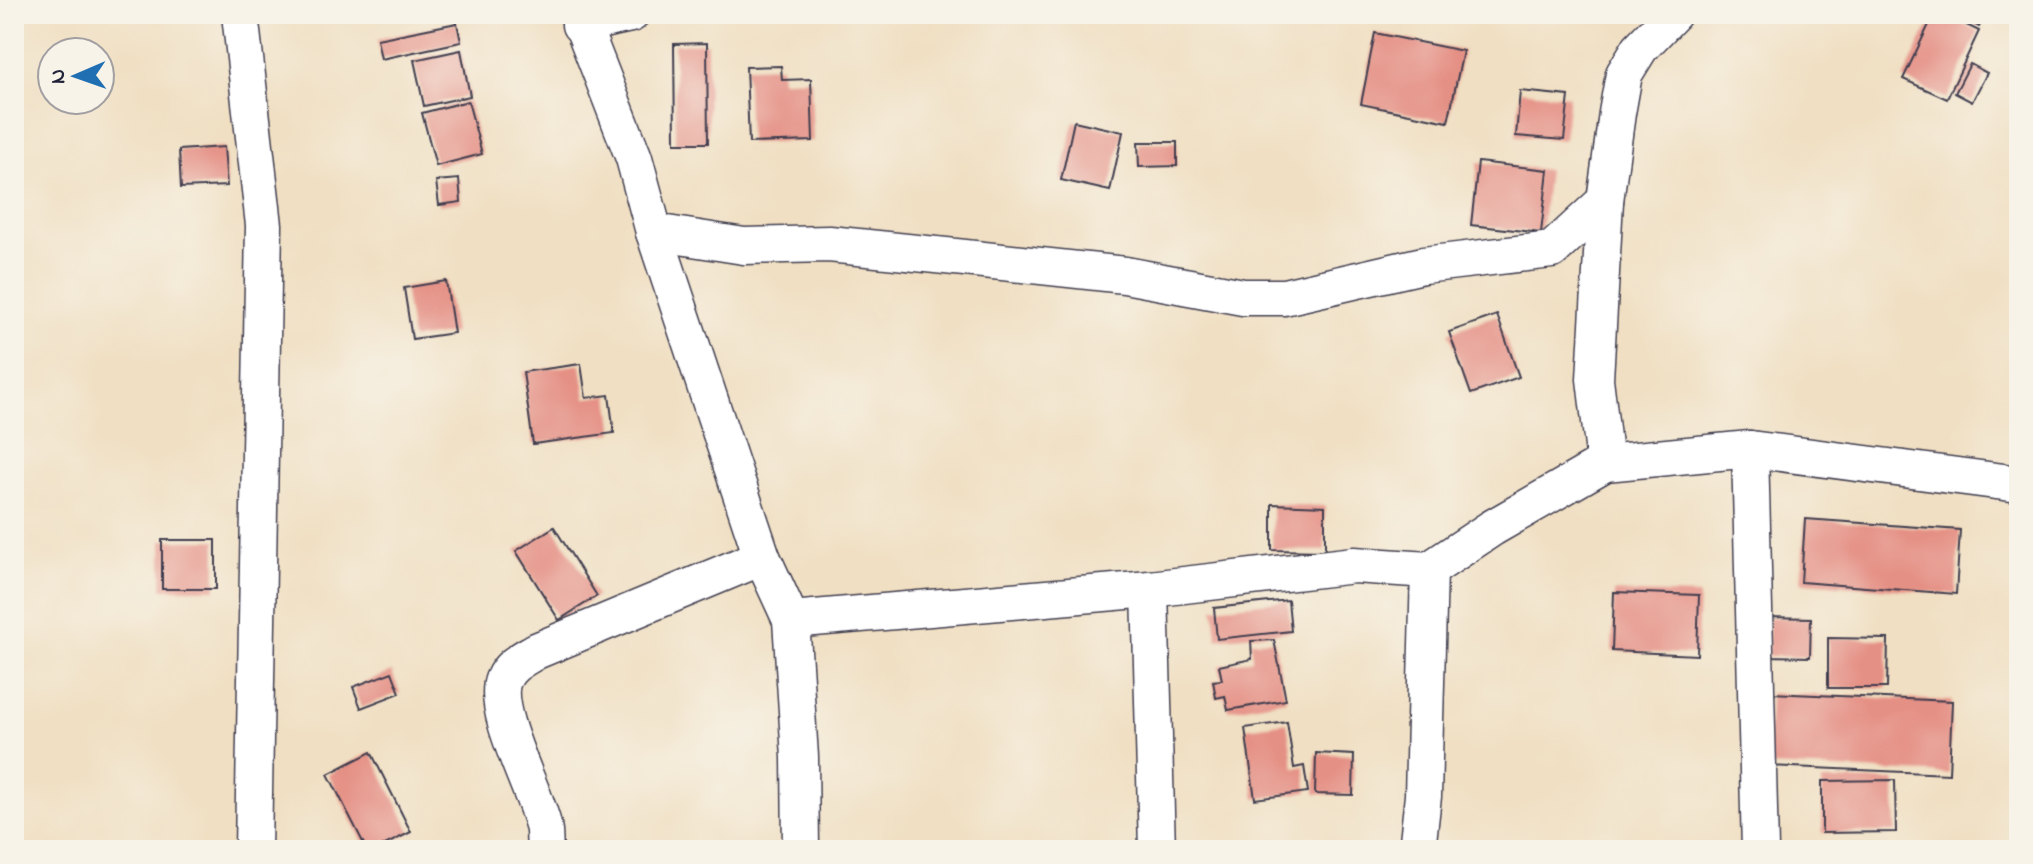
<svg xmlns="http://www.w3.org/2000/svg" width="2033" height="864" font-family="'Indie Flower',sans-serif">
<style>
.building{fill:#e59085}
.lines{fill:none;stroke-linecap:round;stroke-linejoin:round}
.street-casing{stroke:#413e4f;stroke-width:39}
.street{stroke:#fff;stroke-width:36}
</style>
<rect width="100%" height="100%" fill="#f7f3e8"/>
<filter id="ink" filterUnits="userSpaceOnUse"><feTurbulence type="fractalNoise" baseFrequency=".0125" numOctaves="2"/><feDisplacementMap in="SourceGraphic" scale="16" xChannelSelector="R" yChannelSelector="G"/><feConvolveMatrix kernelMatrix="1 2 1 2 8 2 1 2 1" color-interpolation-filters="sRGB"/></filter>
<filter id="wash" filterUnits="userSpaceOnUse"><feTurbulence type="fractalNoise" baseFrequency=".006" numOctaves="4" result="noise"/><feDisplacementMap in="SourceGraphic" scale="32" xChannelSelector="R" yChannelSelector="G"/><feGaussianBlur stdDeviation="1.8" result="paint"/><feColorMatrix in="noise" values="0 0 0 0 0 0 0 0 0 0 0 0 0 0 0 0 0 1.4 0 .05"/><feComposite in="paint" operator="in"/></filter>
<g filter="url(#wash)">
<rect width="100%" height="100%" fill="#f0dfc2"/>
<g id="blocks">
<g class="building">
<path d="M1934,14h10l35,17 -32,68 -44,-20z"/>
<path d="M1956,14h30l-7,13z"/>
<path d="M1997,14h22v10z"/>
<path d="M457,23l4,19 -80,17 -4,-20z"/>
<path d="M1375,33l88,18 -15,71 -87,-18z"/>
<path d="M707,43l1,100h-33l-1,-99z"/>
<path d="M461,50l9,46 -46,10 -10,-46z"/>
<path d="M1970,64l17,9 -15,29 -17,-9z"/>
<path d="M781,66l1,14 29,-1 2,62 -64,2 -3,-76z"/>
<path d="M1520,91l49,5 -5,44 -48,-4z"/>
<path d="M468,101l14,53 -46,12 -14,-53z"/>
<path d="M1074,121l49,11 -13,59 -49,-11z"/>
<path d="M1138,142h39v24l-38,1z"/>
<path d="M224,147l3,39 -46,2 -2,-38z"/>
<path d="M1478,162l70,8 -7,63 -70,-8z"/>
<path d="M459,179l2,23 -22,3 -3,-24z"/>
<path d="M446,281l8,52 -42,6 -8,-51z"/>
<path d="M1497,315l22,62 -48,17 -22,-62z"/>
<path d="M581,364l5,34 23,-3 5,38 -81,11 -10,-72z"/>
<path d="M1272,504l53,2v45l-53,-1z"/>
<path d="M1805,519l155,11 -4,64 -155,-12z"/>
<path d="M554,527l43,69 -38,24 -43,-69z"/>
<rect x="162" y="540" width="54" height="49"/>
<path d="M1614,592l85,3 -2,60 -85,-4z"/>
<path d="M1288,600l3,31 -74,8 -3,-31z"/>
<path d="M1769,617l42,1 -1,39 -42,-1z"/>
<path d="M1828,638l60,1 -1,49h-59z"/>
<path d="M1274,640l12,60 -58,10 -3,-14 -9,2 -3,-17 9,-1 -3,-14 33,-7 -1,-18z"/>
<path d="M392,672l8,21 -39,15 -8,-21z"/>
<path d="M1770,693l182,8 -3,73 -182,-8z"/>
<path d="M1287,722l7,46 10,-2 4,26 -53,7 -10,-71z"/>
<path d="M371,752l40,80 -36,18h-8l-39,-76z"/>
<path d="M1316,753l38,2 -1,40 -38,-1z"/>
<path d="M1895,780l1,52 -74,1v-52z"/>
</g>
</g>
</g>
<g filter="url(#ink)">
<use href="#blocks" fill-opacity="0" stroke="#413e4f" stroke-width="2"/>
<g class="lines">
<g class="street-casing">
<g id="street">
<path d="M240,14l24,211 -11,625"/>
<path d="M578,14l56,144 20,74 108,325 29,63 9,137 1,93"/>
<path d="M580,25l51,-11"/>
<path d="M654,232l90,14 85,-2 136,14 160,17 118,22h41l139,-32 129,-15 53,-49"/>
<path d="M1750,449l10,401"/>
<path d="M1605,463l-10,-84 10,-178 12,-88 7,-39 16,-26 33,-34"/>
<path d="M1150,589l7,261"/>
<path d="M791,620l359,-31 204,-24 75,5 63,-42 113,-65 145,-14 269,35"/>
<path d="M545,850c-1,-8 0,-17 -2,-25 -8,-34 -52,-114 -40,-145 6,-15 20,-21 33,-29l226,-94"/>
<path d="M1417,850l6,-54 6,-226"/>
</g>
</g>
<use href="#street" class="street"/>
</g>
</g>
<rect width="2033" height="864" fill="none" stroke="#f7f3e8" stroke-width="48"/>
<g transform="translate(76 76) rotate(268)"><circle r="38" fill="#f7f3e8" stroke="#a29fa3" stroke-width="2"/>
<path d="M0-6L14 30L0 20L-14 30Z" fill="#1f6fb2"/>
<text y="-12" font-size="22" font-weight="bold" text-anchor="middle" fill="#22223b">N</text>
</g>
</svg>
